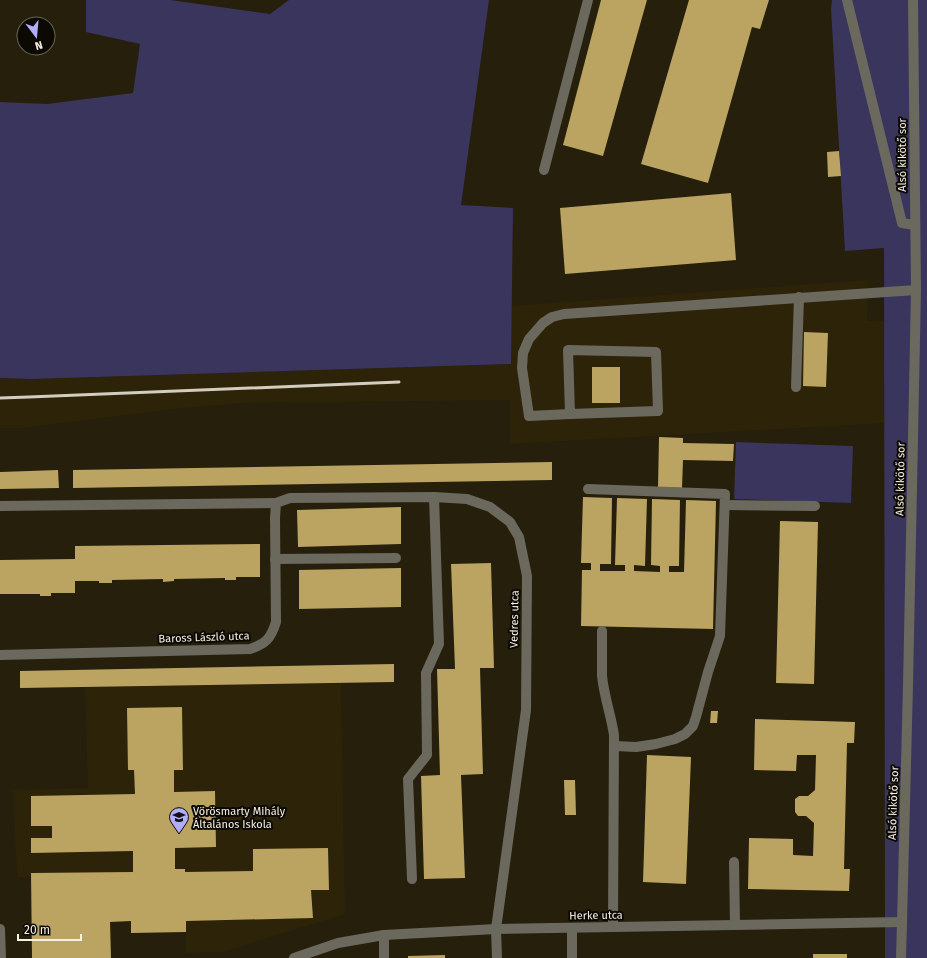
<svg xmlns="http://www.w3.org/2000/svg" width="927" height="958" font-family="'Fira Sans',sans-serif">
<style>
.built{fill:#2d2308}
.green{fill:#39355c}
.building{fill:#bba361}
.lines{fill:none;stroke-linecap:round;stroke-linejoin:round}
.lane{stroke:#6b685e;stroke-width:10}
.street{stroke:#6b685e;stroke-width:10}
.rail{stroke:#d2cdbf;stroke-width:3}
.labels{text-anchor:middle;stroke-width:4;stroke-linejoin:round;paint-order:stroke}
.street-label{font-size:11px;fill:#f6f1e5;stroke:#0c0903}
.poi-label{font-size:11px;fill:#f6f1e5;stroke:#0c0903;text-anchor:start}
</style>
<rect width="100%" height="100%" fill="#251f0b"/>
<g class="built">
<path d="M868,280l-1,41h23l-3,102 -377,21v-44l-270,3 -65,6 -152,19h-23v-50l31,1 479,-15 1,-58z"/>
<path d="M341,683l4,231 -122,38 -37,1v-21l-55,1 -1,-12 -19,1v36l-80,-81h-14l-4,-87 75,-2 -3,-101z"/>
</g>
<g class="green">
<path d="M86,0h84l100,14 19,-14h200l-28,205 52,3 -2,156 -480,15 -31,-1v-276l47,2 86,-11 7,-49 -54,-12z"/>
<path d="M832,0h95v958h-42l-1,-710 -39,3 -14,-242z"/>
<path d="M736,442l117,4 -2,57 -117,-4z"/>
</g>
<g class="building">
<path d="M601,0h46l-44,156 -40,-11z"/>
<path d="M689,0h80l-9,29 -8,-2 -44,156 -67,-19z"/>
<path d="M839,151l2,25 -13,1 -1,-25z"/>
<path d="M731,193l5,67 -171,14 -5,-66z"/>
<path d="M804,332l24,1 -2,54 -23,-1z"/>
<rect x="592" y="367" width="28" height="36"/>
<path d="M659,437l24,1v5l51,1 -1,17 -50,-1 -1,28 -24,-1z"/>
<path d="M552,462v18l-479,8v-18z"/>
<path d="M58,470l1,18 -59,1v-17z"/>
<path d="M583,497l29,1 -1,66h-11v7h25v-6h-10l2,-67 30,1 -2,67 -11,-1v6l26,1v-6l-9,-1 1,-66 28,1 -1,66h-10v6h15l2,-72 30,1 -3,128 -132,-3 1,-56h9v-7h-10z"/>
<path d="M401,507v37l-103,3 -1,-37z"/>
<path d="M780,521l38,1 -4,162 -38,-1z"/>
<path d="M260,544v33h-24v3h-11v-2l-51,1v2l-11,1v-3l-51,1v3h-13v-2h-24v12h-24v3h-11v-2h-40v-34l75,-1v-13z"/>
<path d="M491,563l3,105h-14l3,106 -22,1 4,103 -41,1 -3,-103 19,-1 -3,-106h18l-4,-105z"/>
<path d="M401,568v39l-102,2v-39z"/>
<path d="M394,664v18l-374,6v-17z"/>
<path d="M182,707l1,63h-9v22l41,-1 1,56 -41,1v21h10v3l68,-1v-22l75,-1 1,42h-18l2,28 -127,3v11l-55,1v-12l-21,1 1,36h-79l-1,-85 102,-1v-21l-102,2v-15h21v-12h-21v-30l104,-2 -1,-24h-6l-1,-62z"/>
<path d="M711,711h7l-1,12h-7z"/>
<path d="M755,719l100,3 -1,21h-7l-3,126h6l-1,22 -101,-2 1,-51 44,1v16l20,1 1,-33 -8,-7h-8l-3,-4v-13l4,-3h9l7,-6 1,-35h-19l-1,16 -42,-1z"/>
<path d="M647,755l44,2 -5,127 -43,-2z"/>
<path d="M564,780h11l1,35h-11z"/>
<rect x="813" y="954" width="34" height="4"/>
<path d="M445,955v3h-37v-2z"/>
</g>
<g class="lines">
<g class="lane">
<path d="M847,0l55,223 13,2"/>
<path d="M544,170l44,-170"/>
<path d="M796,387l3,-90"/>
<path d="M570,414l-2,-64 88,2 2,59 -88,3 -41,2 -7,-48 1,-15 6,-14 14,-16 9,-6 12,-3 352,-24"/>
<path d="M588,489l137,5 -5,142 -12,36 -12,45 -3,9 -8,8 -10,5 -19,5 -20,3 -21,-1"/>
<path d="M725,505l90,1"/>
<path d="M0,506l276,-3"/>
<path d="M275,559l121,-1"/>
<path d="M602,631c0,15 0,30 0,45 2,20 9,39 12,59l-1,192"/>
<path d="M734,862l1,63"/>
<path d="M412,879l-4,-100 19,-24 -1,-82 13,-29 -5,-147"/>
<path d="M572,928v30"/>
<path d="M384,935v23"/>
</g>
<g class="street">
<path d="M0,655l250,-6c16,-5 21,-11 26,-27l-1,-104 1,-15 14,-5 144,-1 33,2 23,8 20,15 9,15 8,39 -1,134 -30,219 1,29"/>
<path d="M0,929l1,29"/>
<path d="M294,958l44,-15 46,-8 112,-6 406,-7"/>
<path d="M901,958l1,-36 6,-237 8,-395 -3,-290"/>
</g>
<path class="rail" d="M0,398l29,-1 370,-15"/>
</g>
<defs>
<g id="school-pin" transform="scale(1)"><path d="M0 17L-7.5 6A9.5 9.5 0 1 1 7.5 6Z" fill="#b2adf9" stroke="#0c0903"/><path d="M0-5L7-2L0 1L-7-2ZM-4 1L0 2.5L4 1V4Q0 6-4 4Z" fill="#111"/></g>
</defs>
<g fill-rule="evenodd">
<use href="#school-pin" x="179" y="817"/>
</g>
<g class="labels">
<g class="street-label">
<text transform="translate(902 155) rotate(-90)" y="4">Alsó kikötő sor</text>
<text transform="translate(900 479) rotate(-89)" y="4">Alsó kikötő sor</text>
<text transform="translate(514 619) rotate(-89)" y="4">Vedres utca</text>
<text transform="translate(204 637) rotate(-2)" y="4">Baross László utca</text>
<text transform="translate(893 803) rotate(-88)" y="4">Alsó kikötő sor</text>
<text transform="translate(596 915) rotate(-1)" y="4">Herke utca</text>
</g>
<g class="poi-label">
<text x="193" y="815">Vörösmarty Mihály<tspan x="193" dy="13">Általános Iskola</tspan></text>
</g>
</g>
<g transform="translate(36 36) rotate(164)"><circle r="19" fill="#0c0903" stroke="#6a665d"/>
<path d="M0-3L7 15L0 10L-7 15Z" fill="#b2adf9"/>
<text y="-6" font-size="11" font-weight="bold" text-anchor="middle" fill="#f6f1e5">N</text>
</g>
<path d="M18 934v6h63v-6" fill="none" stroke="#f6f1e5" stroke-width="2"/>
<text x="24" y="934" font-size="12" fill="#f6f1e5" stroke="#0c0903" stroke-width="3" paint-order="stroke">20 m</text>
</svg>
